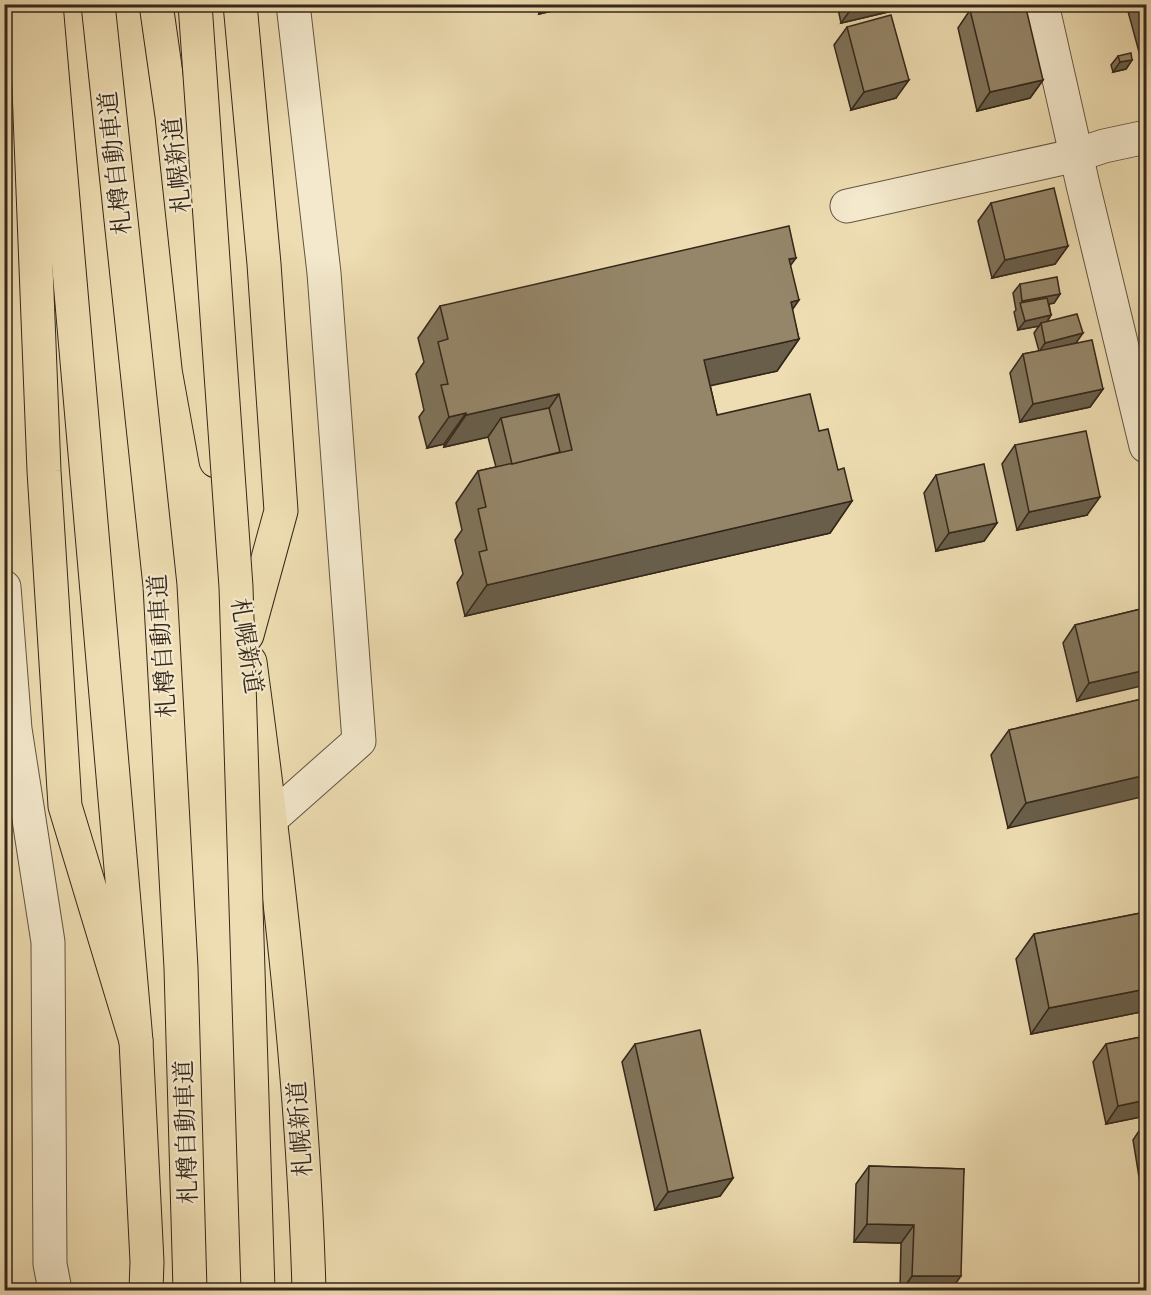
<svg xmlns="http://www.w3.org/2000/svg" width="1151" height="1295" font-family="'Gentium Book Plus','Noto Serif JP',serif">
<style>
.lines{fill:none;stroke-linecap:round;stroke-linejoin:round}
.minor-casing{stroke:#625440;stroke-width:35}
.trunk-casing{stroke:#34271a;stroke-width:35}
.motorway-casing{stroke:#34271a;stroke-width:35}
.minor{stroke:#f4e9cd;stroke-width:33}
.trunk{stroke:#eeddb2;stroke-width:33}
.motorway{stroke:#eeddb2;stroke-width:33}
.motorway-bridge-casing{stroke:#34271a;stroke-width:35;stroke-linecap:butt}
.motorway-bridge{stroke:#eeddb2;stroke-width:33}
.wall{fill:#80735a;stroke:#34271a;stroke-width:1.5}
.shaded-wall{fill:#685e4a;stroke:#34271a;stroke-width:1.5}
.building{fill:#958669;stroke:#34271a;stroke-width:1.5}
.labels{text-anchor:middle;stroke-width:4.5;stroke-linejoin:round;paint-order:stroke}
.street-label{font-size:24px;fill:#34271a;stroke:#f4e9cd}
</style>
<rect width="100%" height="100%" fill="#eeddb2"/>
<filter id="stains"><feTurbulence type="fractalNoise" baseFrequency=".00333" numOctaves="4"/><feColorMatrix values="0 0 0 0 .2 0 0 0 0 .09 0 0 0 0 .02 0 0 0 .5 -.17"/></filter>
<radialGradient id="worn" r=".72"><stop offset=".6" stop-color="#630" stop-opacity="0"/><stop offset="1" stop-color="#630" stop-opacity=".3"/></radialGradient>
<g class="lines">
<g class="minor-casing">
<g id="minor">
<path d="M1042,4l41,181 63,261"/>
<path d="M847,206l230,-51 27,-9 42,-9"/>
<path d="M4,587l11,142 33,213 2,322 5,26"/>
<path d="M271,819l88,-78 -35,-468 -31,-269"/>
</g>
</g>
<g class="trunk-casing">
<g id="trunk">
<path d="M46,4l90,1037 11,221 -1,28"/>
<path d="M156,4l16,112 27,251 17,94"/>
<path d="M250,662c28,209 53,418 59,628"/>
</g>
</g>
<g class="motorway-casing">
<g id="motorway">
<path d="M22,4l5,34 17,433 21,335 71,235"/>
<path d="M98,4l62,582 21,382 9,322"/>
<path d="M240,4l24,260 17,247 -34,124"/>
</g>
</g>
<use href="#minor" class="minor"/>
<use href="#trunk" class="trunk"/>
<use href="#motorway" class="motorway"/>
<g class="motorway-bridge-casing">
<path id="motorway-bridge" d="M195,4l41,583 22,703"/>
</g>
<use href="#motorway-bridge" class="motorway-bridge"/>
</g>
<g class="wall">
<path d="M537,4h44l-42,10z"/>
<path d="M837,4h85l-81,19z"/>
<path d="M1126,4h20v57l-4,2z"/>
<path d="M970,10l73,70 -13,18 -53,13 -19,-83z"/>
<path d="M847,27l49,71 -45,12 -17,-65z"/>
<path d="M1118,56l14,4 -6,9 -13,3 -2,-7z"/>
<path d="M991,203l77,43 -13,18 -63,14 -14,-57z"/>
<path d="M790,265l2,45 7,29 -22,32 -67,14 7,30 102,16 33,70 -22,32 -365,83 -8,-33 6,-9 -8,-34 7,-10 -6,-27 22,-32 18,-4 -8,-30 -44,10v-3l-17,4 -8,-31 5,-7 -8,-36 8,-12 -6,-24 22,-32z"/>
<path d="M1020,284l40,10 -6,9 -5,1 2,11 -4,7 29,21 -14,3 41,43 -13,18 -70,15 -10,-49 13,-19 16,-3 -5,-18 5,-7 -21,4 -4,-18 2,-2 -3,-17z"/>
<path d="M1015,445l72,70 -70,15 -15,-66z"/>
<path d="M936,475l61,48 -13,18 -48,10 -12,-58z"/>
<path d="M1145,608l-68,93 -14,-58 12,-18z"/>
<path d="M1146,698l-138,130 -17,-73 18,-25z"/>
<path d="M1146,912v99l-115,23 -15,-75 18,-25z"/>
<path d="M1146,1036v80l-40,8 -13,-62 13,-18z"/>
<path d="M635,1044l98,134 -13,18 -65,14 -33,-148z"/>
<path d="M1145,1122h1v98l-13,-80z"/>
<path d="M869,1166l95,3 -13,121h-51l1,-47 -47,-1 2,-58z"/>
</g>
<g class="shaded-wall">
<path d="M546,4h35l-42,10z"/>
<path d="M857,4h65l-81,19 13,-18z"/>
<path d="M1146,56v5l-4,2z"/>
<path d="M1132,60l-6,9 -13,3 7,-10z"/>
<path d="M909,80l-13,18 -45,12 13,-18z"/>
<path d="M1043,80l-13,18 -53,13 13,-19z"/>
<path d="M1068,246l-13,18 -63,14 13,-18z"/>
<path d="M796,258l-23,31 16,-30z"/>
<path d="M1060,294l-6,9 -32,6 -1,-5 1,-3z"/>
<path d="M799,300l-22,32 14,-30z"/>
<path d="M1051,315l-6,10 -4,-2 -2,3 -21,4 7,-9z"/>
<path d="M1083,333l-7,10 -37,9 6,-9z"/>
<path d="M799,339l-22,32 -95,21 22,-32z"/>
<path d="M1103,389l-13,18 -70,15 13,-18z"/>
<path d="M559,394l-22,32 -36,-8 -13,19 -44,10 22,-32z"/>
<path d="M466,413l-22,31 -17,4 22,-31z"/>
<path d="M1100,497l-13,18 -70,15 12,-18z"/>
<path d="M852,501l-22,32 -365,83 22,-31z"/>
<path d="M997,523l-13,18 -48,10 13,-18z"/>
<path d="M1146,670v15l-69,16 12,-18z"/>
<path d="M1146,775v21l-138,32 18,-25z"/>
<path d="M1146,989v22l-115,23 18,-26z"/>
<path d="M1146,1100v16l-40,8 12,-18z"/>
<path d="M733,1178l-13,18 -65,14 13,-18z"/>
<path d="M867,1224l47,1 -13,18 -47,-1z"/>
<path d="M912,1276h49l-10,14h-49z"/>
</g>
<g class="building">
<path d="M994,4h31l18,76 -53,12 -20,-82z"/>
<path d="M1144,4h2v10z"/>
<path d="M891,15l18,65 -45,12 -17,-65z"/>
<path d="M1131,53l1,7 -12,2 -2,-6z"/>
<path d="M1054,188l14,58 -63,14 -14,-57z"/>
<path d="M789,226l7,32 -7,1 10,41 -8,2 8,37 -95,21 13,55 93,-21 9,37 9,-2 10,41 6,-2 8,33 -365,84 -8,-33 8,-2 -9,-41 8,-2 -8,-36 94,-21 -13,-56 -93,21v-2l-17,4 -8,-32 7,-1 -10,-42 10,-3 -8,-33z"/>
<path d="M1057,277l3,17 -38,7 -2,-17z"/>
<path d="M1047,298l4,17 -26,6 -5,-18z"/>
<path d="M1077,314l6,19 -38,10 -4,-20z"/>
<path d="M1092,340l11,49 -70,15 -10,-50z"/>
<path d="M549,408l11,44 -48,12 -11,-46z"/>
<path d="M1086,431l14,66 -71,15 -14,-67z"/>
<path d="M984,464l13,59 -48,10 -13,-58z"/>
<path d="M1145,608l1,5v57l-57,13 -14,-58z"/>
<path d="M1146,698v77l-120,28 -17,-73z"/>
<path d="M1146,912v77l-97,19 -15,-74z"/>
<path d="M700,1030l33,148 -65,14 -33,-148z"/>
<path d="M1146,1036v64l-28,6 -12,-62z"/>
<path d="M869,1166l95,3 -3,107h-49l2,-51 -47,-1z"/>
</g>
<g class="labels">
<g class="street-label">
<text transform="translate(115 163) rotate(-96)" y="8">札樽自動車道</text>
<text transform="translate(177 165) rotate(-96)" y="8">札幌新道</text>
<text transform="translate(162 646) rotate(-94)" y="8">札樽自動車道</text>
<text transform="translate(247 646) rotate(81)" y="8">札幌新道</text>
<text transform="translate(300 1129) rotate(-94)" y="8">札幌新道</text>
<text transform="translate(186 1132) rotate(-92)" y="8">札樽自動車道</text>
</g>
</g>
<rect width="1151" height="1295" fill="none" stroke="#eeddb2" stroke-width="24"/>
<rect x="6" y="6" width="1139" height="1283" fill="none" stroke="#34271a" stroke-width="3"/>
<rect x="12" y="12" width="1127" height="1271" fill="none" stroke="#34271a" stroke-width="1.5"/>
<rect width="100%" height="100%" filter="url(#stains)"/>
<rect width="100%" height="100%" fill="url(#worn)"/>
</svg>
